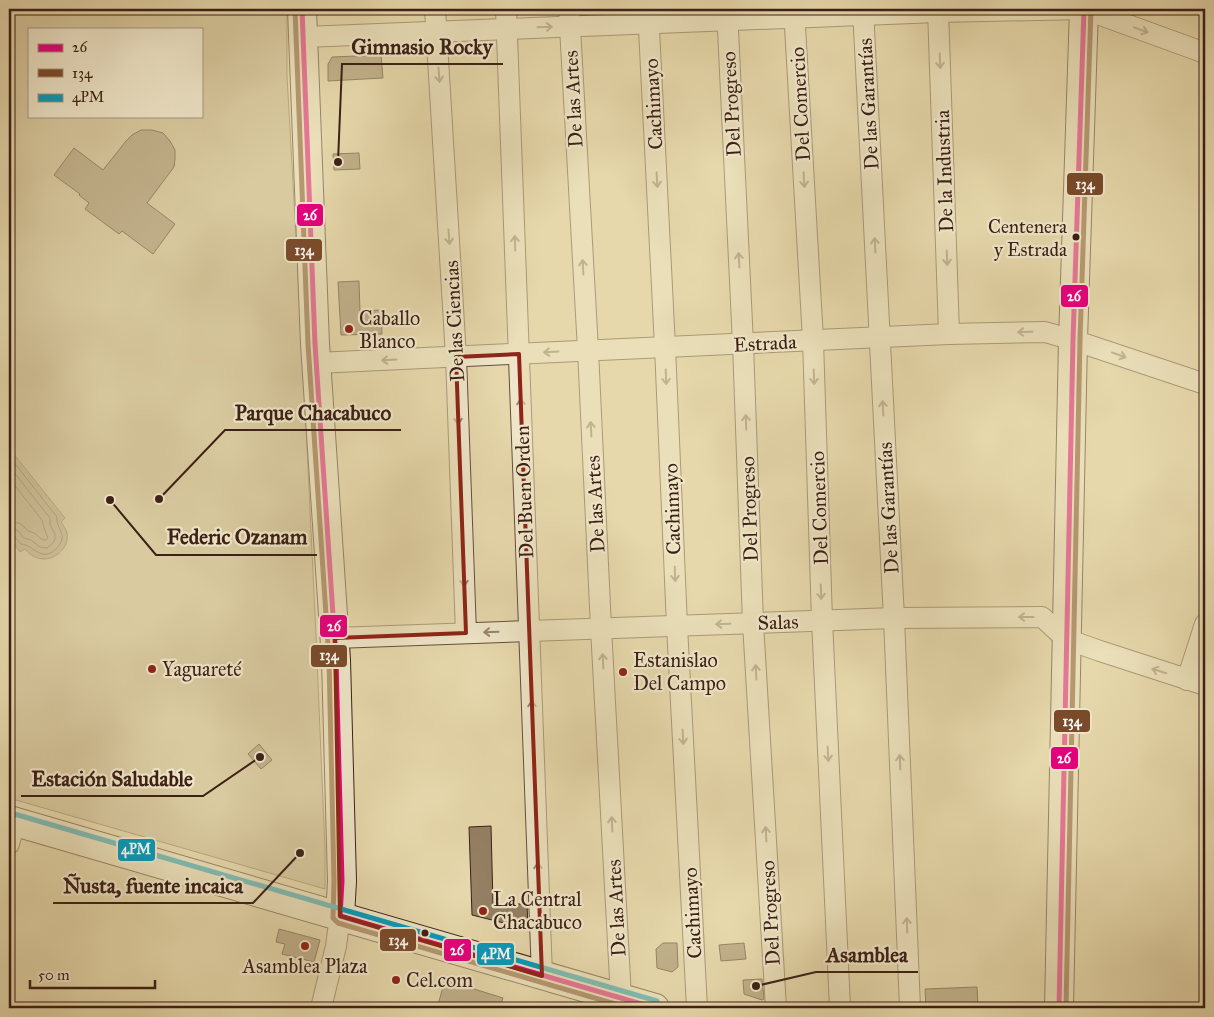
<svg xmlns="http://www.w3.org/2000/svg" width="1214" height="1017" font-family="'IM FELL Great Primer',serif">
<style>
.green{fill:#c9b992;stroke:#826c54;fill-rule:evenodd}
.water{fill:#ac9979;stroke:#7f6951}
.lines{fill:none;stroke-linecap:round;stroke-linejoin:round}
.shore{stroke:#745c47;stroke-width:1}
.building{fill:#948064;stroke:#3c2015}
.street-casing{stroke:#664e3b;stroke-width:22}
.secondary-casing{stroke:#3c2015;stroke-width:30}
.street{stroke:#efe6c9;stroke-width:20}
.secondary{stroke:#efe6c9;stroke-width:28}
.bus-1-casing{stroke:#efe6c9;stroke-width:9}
.bus-2-casing{stroke:#efe6c9;stroke-width:9}
.bus-3-casing{stroke:#efe6c9;stroke-width:9}
.bus-1{stroke:#e5007d;stroke-width:5}
.bus-2{stroke:#7a4b2a;stroke-width:5}
.bus-3{stroke:#069bbc;stroke-width:5}
.oneway{stroke:#96836f}
.marked{fill:none;stroke:#8f2418;stroke-width:4;stroke-linejoin:round}
.bus-dot{fill:#3c2015;stroke:#efe6c9;stroke-width:2}
.poi-dot{fill:#8f2418;stroke:#efe6c9;stroke-width:2}
.labels{text-anchor:middle;stroke-width:4.5;stroke-linejoin:round;paint-order:stroke}
.bus-label{font-size:19px;fill:#3c2015;stroke:#efe6c9;text-anchor:end}
.street-label{font-size:20px;fill:#3c2015;stroke:#efe6c9}
.poi-label{font-size:20px;fill:#3c2015;stroke:#efe6c9;text-anchor:start}
.leader{fill:none;stroke:#3c2015;stroke-width:2}
.callout-dot{fill:#3c2015;stroke:#efe6c9;stroke-width:2}
.callout-label{font-size:21px;text-anchor:middle;font-weight:bold;fill:#3c2015;stroke:#efe6c9;stroke-width:4.5;stroke-linejoin:round;paint-order:stroke}
.line-badge{stroke:#efe6c9;stroke-width:2}
.badge-label{font-size:14px;text-anchor:middle;font-weight:bold;fill:#fff}
</style>
<rect width="100%" height="100%" fill="#e6d8ac"/>
<filter id="stains"><feTurbulence type="fractalNoise" baseFrequency=".004" numOctaves="4"/><feColorMatrix values="0 0 0 0 .2 0 0 0 0 .09 0 0 0 0 .02 0 0 0 .5 -.17"/></filter>
<radialGradient id="worn" r=".72"><stop offset=".6" stop-color="#630" stop-opacity="0"/><stop offset="1" stop-color="#630" stop-opacity=".3"/></radialGradient>
<path class="green" d="M9,9h278v67l16,287 13,273 9,213v40l-316,-91zM29,29h172v87h-172z"/>
<path class="water" d="M9,448l56,70 -4,4c2,3 5,7 6,11 3,15 -14,30 -29,25 -5,-1 -10,-5 -13,-9l-5,3 -11,-15z"/>
<g class="lines">
<g class="shore">
<path d="M9,456l48,61c-1,10 6,13 5,22 -1,4 -3,7 -6,10 -15,14 -22,-4 -35,-5l-7,-8 -5,-1"/>
<path d="M9,466l41,52v7l5,9v5l-2,4 -6,5 -7,-1 -9,-7 -7,-2 -7,-8 -8,-2"/>
<path d="M9,478l33,42 2,8 4,10 -2,2h-3l-9,-7 -6,-2 -7,-7 -6,-2 -6,-1"/>
</g>
</g>
<g class="building">
<path d="M381,55l2,23 -55,3v-17l4,-7z"/>
<path d="M141,130h11l11,3 7,8 5,9v9l-1,8 -27,36 28,21 -22,30 -31,-23 -3,3 -34,-25 4,-6 -10,-8 1,-1 -26,-19 20,-27 29,22 23,-29 6,-6z"/>
<path d="M359,153l1,16 -26,1 -1,-16z"/>
<path d="M359,281l1,30 21,-1 1,24 -41,1 -3,-53z"/>
<path d="M259,744l13,16 -11,9 -13,-15z"/>
<path d="M491,826l2,78h34l1,24h-12v-2l-44,-11 -3,-88z"/>
<path d="M279,929l41,11 -6,22 -32,-8 3,-10 -9,-2z"/>
<path d="M663,943h14l1,24 -6,5 -15,-4 -1,-19z"/>
<path d="M744,943l2,16 -25,2 -2,-16z"/>
<path d="M762,979l2,20 -2,1 -18,-6 -1,-14z"/>
<path d="M445,980l58,18 -3,10h-63z"/>
<path d="M977,987l1,21h-52l-1,-19z"/>
</g>
<g class="lines">
<g class="street-casing">
<g id="street">
<path d="M435,9l21,348 10,276"/>
<path d="M506,9l36,967"/>
<path d="M569,9l19,341 13,278 20,370"/>
<path d="M648,9l17,338 12,279 20,382"/>
<path d="M727,9l16,335 10,279 23,385"/>
<path d="M794,9l19,331 9,280 18,388"/>
<path d="M863,9l31,609 16,390"/>
<path d="M938,9l11,325"/>
<path d="M304,37l634,-25 146,-3 121,44"/>
<path d="M316,363l633,-29 96,-2 28,8 132,44"/>
<path d="M335,638l559,-20 148,-1 24,22 34,12 105,34"/>
<path d="M1187,680l18,-56"/>
<path d="M9,844l6,-23"/>
<path d="M321,1008l15,-62 4,-30"/>
</g>
</g>
<g class="secondary-casing">
<g id="secondary">
<path d="M302,9l13,335 21,316 6,221 -2,35"/>
<path d="M9,820l646,188"/>
<path d="M1059,1008l14,-668 11,-331"/>
</g>
</g>
<use href="#street" class="street"/>
<use href="#secondary" class="secondary"/>
<g class="bus-1-casing">
<g id="bus-1">
<path d="M302,9l13,335 21,316 6,221 -2,35 315,92"/>
<path d="M1059,1008l14,-668 11,-331"/>
</g>
</g>
<g class="bus-2-casing">
<g id="bus-2">
<path d="M295,9l13,335 21,316 5,221 -1,37 5,5 291,85"/>
<path d="M1066,1008l14,-668 11,-331"/>
</g>
</g>
<g class="bus-3-casing">
<path id="bus-3" d="M11,813l646,188"/>
</g>
<use href="#bus-1" class="bus-1"/>
<use href="#bus-2" class="bus-2"/>
<use href="#bus-3" class="bus-3"/>
</g>
<defs><path id="oneway-shaft" d="M-6 0H5M1.5-3L5.5 0L1.5 3" fill="none" stroke-width="1.6" stroke-linecap="round" stroke-linejoin="round" transform="scale(1.25)"/></defs>
<g class="oneway">
<use href="#oneway-shaft" transform="translate(545 27) rotate(-2)"/>
<use href="#oneway-shaft" transform="translate(1141 30) rotate(20)"/>
<use href="#oneway-shaft" transform="translate(940 61) rotate(88)"/>
<use href="#oneway-shaft" transform="translate(439 75) rotate(86)"/>
<use href="#oneway-shaft" transform="translate(657 180) rotate(87)"/>
<use href="#oneway-shaft" transform="translate(804 180) rotate(87)"/>
<use href="#oneway-shaft" transform="translate(449 237) rotate(86)"/>
<use href="#oneway-shaft" transform="translate(515 243) rotate(-92)"/>
<use href="#oneway-shaft" transform="translate(875 245) rotate(-93)"/>
<use href="#oneway-shaft" transform="translate(947 258) rotate(88)"/>
<use href="#oneway-shaft" transform="translate(739 260) rotate(-93)"/>
<use href="#oneway-shaft" transform="translate(583 267) rotate(-93)"/>
<use href="#oneway-shaft" transform="translate(1025 332) rotate(179)"/>
<use href="#oneway-shaft" transform="translate(551 352) rotate(177)"/>
<use href="#oneway-shaft" transform="translate(1119 355) rotate(19)"/>
<use href="#oneway-shaft" transform="translate(389 360) rotate(177)"/>
<use href="#oneway-shaft" transform="translate(666 377) rotate(88)"/>
<use href="#oneway-shaft" transform="translate(814 377) rotate(88)"/>
<use href="#oneway-shaft" transform="translate(521 406) rotate(-92)"/>
<use href="#oneway-shaft" transform="translate(883 408) rotate(-93)"/>
<use href="#oneway-shaft" transform="translate(458 417) rotate(88)"/>
<use href="#oneway-shaft" transform="translate(746 422) rotate(-92)"/>
<use href="#oneway-shaft" transform="translate(591 429) rotate(-93)"/>
<use href="#oneway-shaft" transform="translate(675 574) rotate(88)"/>
<use href="#oneway-shaft" transform="translate(464 579) rotate(88)"/>
<use href="#oneway-shaft" transform="translate(821 592) rotate(88)"/>
<use href="#oneway-shaft" transform="translate(1026 617) rotate(180)"/>
<use href="#oneway-shaft" transform="translate(723 624) rotate(178)"/>
<use href="#oneway-shaft" transform="translate(491 632) rotate(178)"/>
<use href="#oneway-shaft" transform="translate(603 661) rotate(-93)"/>
<use href="#oneway-shaft" transform="translate(1159 671) rotate(-162)"/>
<use href="#oneway-shaft" transform="translate(756 672) rotate(-93)"/>
<use href="#oneway-shaft" transform="translate(532 708) rotate(-92)"/>
<use href="#oneway-shaft" transform="translate(683 737) rotate(87)"/>
<use href="#oneway-shaft" transform="translate(828 754) rotate(87)"/>
<use href="#oneway-shaft" transform="translate(900 762) rotate(-92)"/>
<use href="#oneway-shaft" transform="translate(612 824) rotate(-93)"/>
<use href="#oneway-shaft" transform="translate(766 834) rotate(-93)"/>
<use href="#oneway-shaft" transform="translate(538 870) rotate(-92)"/>
<use href="#oneway-shaft" transform="translate(907 925) rotate(-92)"/>
</g>
<path d="M0 0H1214V1017H0ZM519,354l23,622 -202,-60 -5,-278 131,-5 -10,-276z" fill="#e6d8ac" fill-opacity=".55" fill-rule="evenodd"/>
<path class="marked" d="M519,354l23,622 -202,-60 -5,-278 131,-5 -10,-276z"/>
<g class="bus-dot">
<circle cx="1076" cy="237" r="4.5"/>
<circle cx="425" cy="933" r="4.5"/>
</g>
<g class="poi-dot">
<circle cx="349" cy="329" r="5"/>
<circle cx="152" cy="669" r="5"/>
<circle cx="623" cy="672" r="5"/>
<circle cx="483" cy="911" r="5"/>
<circle cx="305" cy="946" r="5"/>
<circle cx="396" cy="980" r="5"/>
</g>
<g class="labels">
<g class="bus-label">
<text x="1067" y="233">Centenera<tspan x="1067" dy="23">y Estrada</tspan></text>
</g>
<g class="street-label">
<text transform="translate(573 99) rotate(-93)" y="7">De las Artes</text>
<text transform="translate(653 104) rotate(-93)" y="7">Cachimayo</text>
<text transform="translate(731 104) rotate(-93)" y="7">Del Progreso</text>
<text transform="translate(800 104) rotate(-93)" y="7">Del Comercio</text>
<text transform="translate(868 104) rotate(-93)" y="7">De las Garantías</text>
<text transform="translate(944 171) rotate(-92)" y="7">De la Industria</text>
<text transform="translate(454 321) rotate(-93)" y="7">De las Ciencias</text>
<text transform="translate(765 343) rotate(-3)" y="7">Estrada</text>
<text transform="translate(524 492) rotate(-92)" y="7">Del Buen Orden</text>
<text transform="translate(595 504) rotate(-93)" y="7">De las Artes</text>
<text transform="translate(819 508) rotate(-92)" y="7">Del Comercio</text>
<text transform="translate(888 508) rotate(-93)" y="7">De las Garantías</text>
<text transform="translate(672 509) rotate(-92)" y="7">Cachimayo</text>
<text transform="translate(749 509) rotate(-92)" y="7">Del Progreso</text>
<text transform="translate(778 622) rotate(-2)" y="7">Salas</text>
<text transform="translate(616 908) rotate(-93)" y="7">De las Artes</text>
<text transform="translate(692 913) rotate(-93)" y="7">Cachimayo</text>
<text transform="translate(770 913) rotate(-93)" y="7">Del Progreso</text>
</g>
<g class="poi-label">
<text x="359" y="325">Caballo<tspan x="359" dy="23">Blanco</tspan></text>
<text x="633" y="667">Estanislao<tspan x="633" dy="23">Del Campo</tspan></text>
<text x="162" y="676">Yaguareté</text>
<text x="493" y="906">La Central<tspan x="493" dy="23">Chacabuco</tspan></text>
<text x="305" y="973" text-anchor="middle">Asamblea Plaza</text>
<text x="406" y="987">Cel.com</text>
</g>
</g>
<path class="leader" d="M338 162L342 64H503M159 499L225 430H401M110 500L156 555H317M260 757L203 796H21M300 853L253 903H53M756 986L816 972H918"/>
<g class="callout-dot">
<circle cx="338" cy="162" r="5"/>
<circle cx="159" cy="499" r="5"/>
<circle cx="110" cy="500" r="5"/>
<circle cx="260" cy="757" r="5"/>
<circle cx="300" cy="853" r="5"/>
<circle cx="756" cy="986" r="5"/>
</g>
<g class="callout-label">
<text x="422" y="54">Gimnasio Rocky</text>
<text x="313" y="420">Parque Chacabuco</text>
<text x="237" y="544">Federic Ozanam</text>
<text x="112" y="786">Estación Saludable</text>
<text x="153" y="893">Ñusta, fuente incaica</text>
<text x="867" y="962">Asamblea</text>
</g>
<g class="line-badge">
<rect x="1066" y="172" width="38" height="24" rx="5" fill="#7a4b2a"/>
<rect x="296" y="203" width="28" height="24" rx="5" fill="#e5007d"/>
<rect x="285" y="238" width="38" height="24" rx="5" fill="#7a4b2a"/>
<rect x="1060" y="284" width="29" height="24" rx="5" fill="#e5007d"/>
<rect x="319" y="614" width="29" height="24" rx="5" fill="#e5007d"/>
<rect x="310" y="644" width="38" height="24" rx="5" fill="#7a4b2a"/>
<rect x="1053" y="709" width="38" height="24" rx="5" fill="#7a4b2a"/>
<rect x="1050" y="746" width="29" height="24" rx="5" fill="#e5007d"/>
<rect x="117" y="838" width="39" height="24" rx="5" fill="#069bbc"/>
<rect x="379" y="928" width="38" height="24" rx="5" fill="#7a4b2a"/>
<rect x="443" y="938" width="29" height="24" rx="5" fill="#e5007d"/>
<rect x="476" y="942" width="39" height="24" rx="5" fill="#069bbc"/>
</g>
<g class="badge-label">
<text x="1085" y="189">134</text>
<text x="310" y="220">26</text>
<text x="304" y="255">134</text>
<text x="1074" y="301">26</text>
<text x="334" y="631">26</text>
<text x="329" y="660">134</text>
<text x="1072" y="726">134</text>
<text x="1064" y="763">26</text>
<text x="136" y="854">4PM</text>
<text x="398" y="945">134</text>
<text x="457" y="955">26</text>
<text x="496" y="959">4PM</text>
</g>
<rect width="1214" height="1017" fill="none" stroke="#e6d8ac" stroke-width="30"/>
<rect x="10" y="10" width="1194" height="997" fill="none" stroke="#3c2015" stroke-width="2.5"/>
<rect x="15" y="15" width="1184" height="987" fill="none" stroke="#3c2015"/>
<rect x="28" y="28" width="175" height="90" fill="#efe6c9" stroke="#a79781"/>
<rect x="38" y="44" width="25" height="8" fill="#e5007d" stroke="#a79781"/>
<text x="72" y="52" font-size="15" fill="#3c2015">26</text>
<rect x="38" y="69" width="25" height="8" fill="#7a4b2a" stroke="#a79781"/>
<text x="72" y="78" font-size="15" fill="#3c2015">134</text>
<rect x="38" y="94" width="25" height="8" fill="#069bbc" stroke="#a79781"/>
<text x="72" y="102" font-size="15" fill="#3c2015">4PM</text>
<path d="M30 980v8h125v-8" fill="none" stroke="#3c2015" stroke-width="2.5"/>
<text x="38" y="980" font-size="15" fill="#3c2015" stroke="#efe6c9" stroke-width="4" paint-order="stroke">50 m</text>
<rect width="100%" height="100%" filter="url(#stains)"/>
<rect width="100%" height="100%" fill="url(#worn)"/>
</svg>
